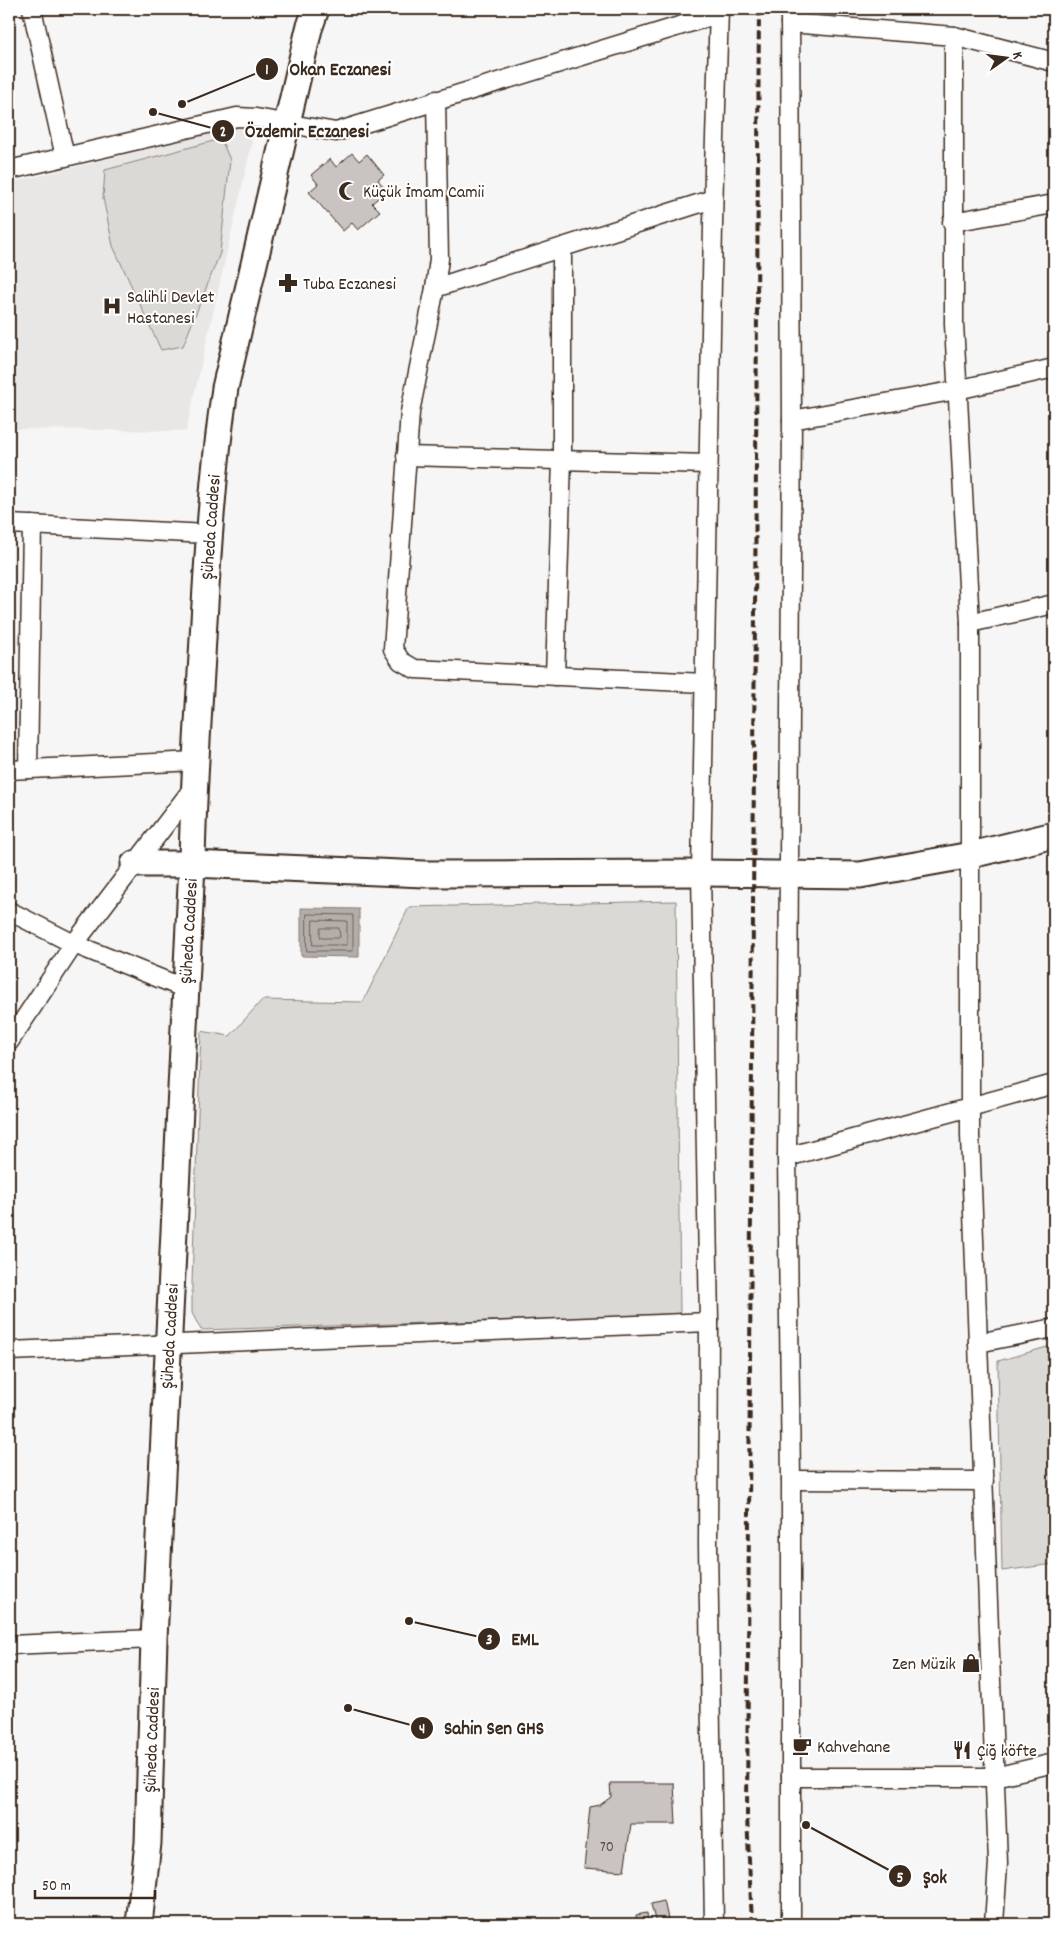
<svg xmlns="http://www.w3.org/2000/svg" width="1063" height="1933" font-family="Dekko,sans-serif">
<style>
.built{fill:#e9e7e6}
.green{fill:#dbd9d6;stroke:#8b827a}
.water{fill:#b4aeaa;stroke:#847972}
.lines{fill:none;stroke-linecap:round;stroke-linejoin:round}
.shore{stroke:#6b5f56;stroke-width:1}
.building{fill:#c9c3c1;stroke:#3b2a1e}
.street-casing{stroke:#3b2a1e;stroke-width:21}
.secondary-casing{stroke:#3b2a1e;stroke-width:29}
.street{stroke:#fff;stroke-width:18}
.secondary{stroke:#fff;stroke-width:25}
.rail{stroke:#3b2a1e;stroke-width:4;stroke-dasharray:8 4;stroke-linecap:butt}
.labels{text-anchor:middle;stroke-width:4;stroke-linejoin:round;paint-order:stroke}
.number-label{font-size:15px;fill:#5e5047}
.poi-label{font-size:18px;fill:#3b2a1e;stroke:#fff;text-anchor:start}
.street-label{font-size:18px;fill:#3b2a1e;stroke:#fff}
.leader{fill:none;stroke:#3b2a1e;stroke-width:2}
.callout-dot{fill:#3b2a1e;stroke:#fff;stroke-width:2}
.mark-label{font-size:15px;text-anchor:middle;font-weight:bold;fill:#fff}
.callout-label{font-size:19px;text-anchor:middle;font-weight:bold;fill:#3b2a1e;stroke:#fff;stroke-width:4;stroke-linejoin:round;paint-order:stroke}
</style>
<rect width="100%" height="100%" fill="#f7f6f6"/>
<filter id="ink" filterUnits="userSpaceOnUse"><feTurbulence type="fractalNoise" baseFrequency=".02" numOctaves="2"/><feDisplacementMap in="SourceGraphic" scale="10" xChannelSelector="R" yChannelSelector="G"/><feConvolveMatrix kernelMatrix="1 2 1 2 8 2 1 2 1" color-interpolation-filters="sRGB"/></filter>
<g filter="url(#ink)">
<path class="built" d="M246,125l6,18 -66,288 -177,-2v-246z"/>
<g class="green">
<path d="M221,139l9,21 -10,93 -37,93 -22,4 -48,-104 -10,-48 2,-28z"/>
<path d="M676,901l4,414 -479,15 -9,-17v-30l9,-252 29,5 32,-36 101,2 46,-95z"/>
<path d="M1054,1345v219l-52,7 -4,-210z"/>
</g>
<path class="water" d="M301,908l58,1v48l-58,-1z"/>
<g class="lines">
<g class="shore">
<path d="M307,914l46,1v36h-46z"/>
<path d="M313,920l34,1v24h-34z"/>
<path d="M321,928h18l1,9 -2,1h-17l-1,-3z"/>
</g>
</g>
<g class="building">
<path d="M352,153l7,8 8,-7 17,21 -6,5 9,11 -15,12 8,8 -22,19 -6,-7 -9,8 -34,-39 9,-8 -7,-9 19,-16 6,8z"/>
<path d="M610,1783h64l2,41h-45l-7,47 -40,-3 6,-61 10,-2 11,-8z"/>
<path d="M664,1901l5,22 -13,1 -5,-20z"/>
<path d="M647,1913l1,11h-11l-1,-9z"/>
</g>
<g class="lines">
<g class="street-casing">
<g id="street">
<path d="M32,9l33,148"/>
<path d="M790,9l2,411 -5,737 4,323v444"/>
<path d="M790,23l164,13 100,26"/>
<path d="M954,36v288l16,299v512l28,728 -4,61"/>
<path d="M436,100l3,159 -4,29 -25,124 -17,237 8,12 14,8 289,14"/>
<path d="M9,170l228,-53 19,1 80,14 382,-118"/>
<path d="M952,222l102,-18"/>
<path d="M435,288l278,-89"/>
<path d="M792,420l165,-30 97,-22"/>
<path d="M406,456l302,8"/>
<path d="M9,524l199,10"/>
<path d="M970,623l84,-19"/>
<path d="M555,676l7,-216v-212"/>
<path d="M28,769l4,-244"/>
<path d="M9,770l187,-9"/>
<path d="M9,911l65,33 112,45"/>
<path d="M9,1042l65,-98 120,-157"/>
<path d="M787,1157l267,-73"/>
<path d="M978,1343l76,-15"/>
<path d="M9,1351l700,-29"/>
<path d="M791,1480l193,1"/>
<path d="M9,1645l145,-6"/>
<path d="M791,1777h204l59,-14"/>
<path d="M714,1924l-6,-379 1,-223 -8,-449 13,-702 5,-162"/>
</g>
</g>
<g class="secondary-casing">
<g id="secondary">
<path d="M134,864h58l232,10 277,-1 159,2 111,-20 83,-20"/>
<path d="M139,1924l9,-81 6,-204 38,-775c1,-70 6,-139 10,-208 5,-90 10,-179 23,-268l84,-359 7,-20"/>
</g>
</g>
<use href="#street" class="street"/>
<use href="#secondary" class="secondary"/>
<path class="rail" d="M752,1924l-5,-108 12,-1807"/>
</g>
</g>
<defs>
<g id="mosque-bare" transform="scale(1.5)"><path d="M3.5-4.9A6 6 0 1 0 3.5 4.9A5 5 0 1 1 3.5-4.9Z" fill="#3b2a1e" stroke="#fff" stroke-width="2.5" paint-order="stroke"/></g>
<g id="pharmacy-bare" transform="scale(1.5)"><path d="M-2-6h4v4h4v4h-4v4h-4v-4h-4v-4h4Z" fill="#3b2a1e" stroke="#fff" stroke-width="2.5" paint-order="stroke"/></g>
<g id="hospital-bare" transform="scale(1.5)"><path d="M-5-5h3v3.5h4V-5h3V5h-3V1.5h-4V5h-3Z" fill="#3b2a1e" stroke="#fff" stroke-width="2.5" paint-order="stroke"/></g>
<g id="shop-bare" transform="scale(1.5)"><path d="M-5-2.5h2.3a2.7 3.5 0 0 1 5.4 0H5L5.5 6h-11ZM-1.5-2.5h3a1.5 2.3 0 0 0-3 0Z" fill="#3b2a1e" stroke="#fff" stroke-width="2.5" paint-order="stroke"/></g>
<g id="cafe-bare" transform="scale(1.5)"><path d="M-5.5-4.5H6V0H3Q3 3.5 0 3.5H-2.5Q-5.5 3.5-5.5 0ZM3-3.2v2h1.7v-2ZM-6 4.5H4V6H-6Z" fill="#3b2a1e" stroke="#fff" stroke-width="2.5" paint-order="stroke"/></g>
<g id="restaurant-bare" transform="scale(1.5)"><path d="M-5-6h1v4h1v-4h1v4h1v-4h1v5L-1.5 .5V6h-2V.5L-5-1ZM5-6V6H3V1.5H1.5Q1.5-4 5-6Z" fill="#3b2a1e" stroke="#fff" stroke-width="2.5" paint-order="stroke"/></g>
</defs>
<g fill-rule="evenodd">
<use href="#mosque-bare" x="348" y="191"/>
<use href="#pharmacy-bare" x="288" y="283"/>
<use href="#hospital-bare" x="112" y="306"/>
<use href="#shop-bare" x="971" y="1663"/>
<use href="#cafe-bare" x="802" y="1746"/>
<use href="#restaurant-bare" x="962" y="1750"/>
</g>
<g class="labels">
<g class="number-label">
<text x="607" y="1851">70</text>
</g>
<g class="poi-label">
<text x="363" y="197">Küçük İmam Camii</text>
<text x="303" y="289">Tuba Eczanesi</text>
<text x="127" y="302">Salihli Devlet<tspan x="127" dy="21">Hastanesi</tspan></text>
<text x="956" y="1669" text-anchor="end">Zen Müzik</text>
<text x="817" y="1752">Kahvehane</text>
<text x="977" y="1756">Çiğ köfte</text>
</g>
<g class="street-label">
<text transform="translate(210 527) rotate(-86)" y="6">Şüheda Caddesi</text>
<text transform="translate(188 931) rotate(-87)" y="6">Şüheda Caddesi</text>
<text transform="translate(169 1336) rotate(-87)" y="6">Şüheda Caddesi</text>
<text transform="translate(151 1740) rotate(-88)" y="6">Şüheda Caddesi</text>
</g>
</g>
<path class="leader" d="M182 104L267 69M153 112L223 131M409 1621L489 1639M348 1708L422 1728M806 1825L900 1876"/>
<g class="callout-dot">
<circle cx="182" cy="104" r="5"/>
<circle cx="153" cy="112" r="5"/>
<circle cx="409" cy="1621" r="5"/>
<circle cx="348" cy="1708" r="5"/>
<circle cx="806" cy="1825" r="5"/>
<circle cx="267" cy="69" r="12"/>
<circle cx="223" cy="131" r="12"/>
<circle cx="489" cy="1639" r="12"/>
<circle cx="422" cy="1728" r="12"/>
<circle cx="900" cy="1876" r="12"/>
</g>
<g class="mark-label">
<text x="267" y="74">1</text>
<text x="223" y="136">2</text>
<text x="489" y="1644">3</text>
<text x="422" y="1733">4</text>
<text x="900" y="1882">5</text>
</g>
<g class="callout-label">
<text x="340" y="75">Okan Eczanesi</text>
<text x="307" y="137">Özdemir Eczanesi</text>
<text x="525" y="1645">EML</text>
<text x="494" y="1734">Sahin Sen GHS</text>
<text x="935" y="1883">Şok</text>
</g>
<rect width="1063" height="1933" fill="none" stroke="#fff" stroke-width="30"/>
<rect x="15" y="15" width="1033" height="1903" fill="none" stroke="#3b2a1e" stroke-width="2" filter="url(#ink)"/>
<g transform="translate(1006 58) rotate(76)" stroke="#ffffff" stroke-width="4" paint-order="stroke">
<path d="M0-4L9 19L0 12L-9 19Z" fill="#3b2a1e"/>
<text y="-8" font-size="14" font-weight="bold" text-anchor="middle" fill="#3b2a1e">K</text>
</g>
<path d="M35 1890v8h120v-8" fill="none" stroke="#3b2a1e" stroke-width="2.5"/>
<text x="42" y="1890" font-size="15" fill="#3b2a1e" stroke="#ffffff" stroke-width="4" paint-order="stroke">50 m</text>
</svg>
